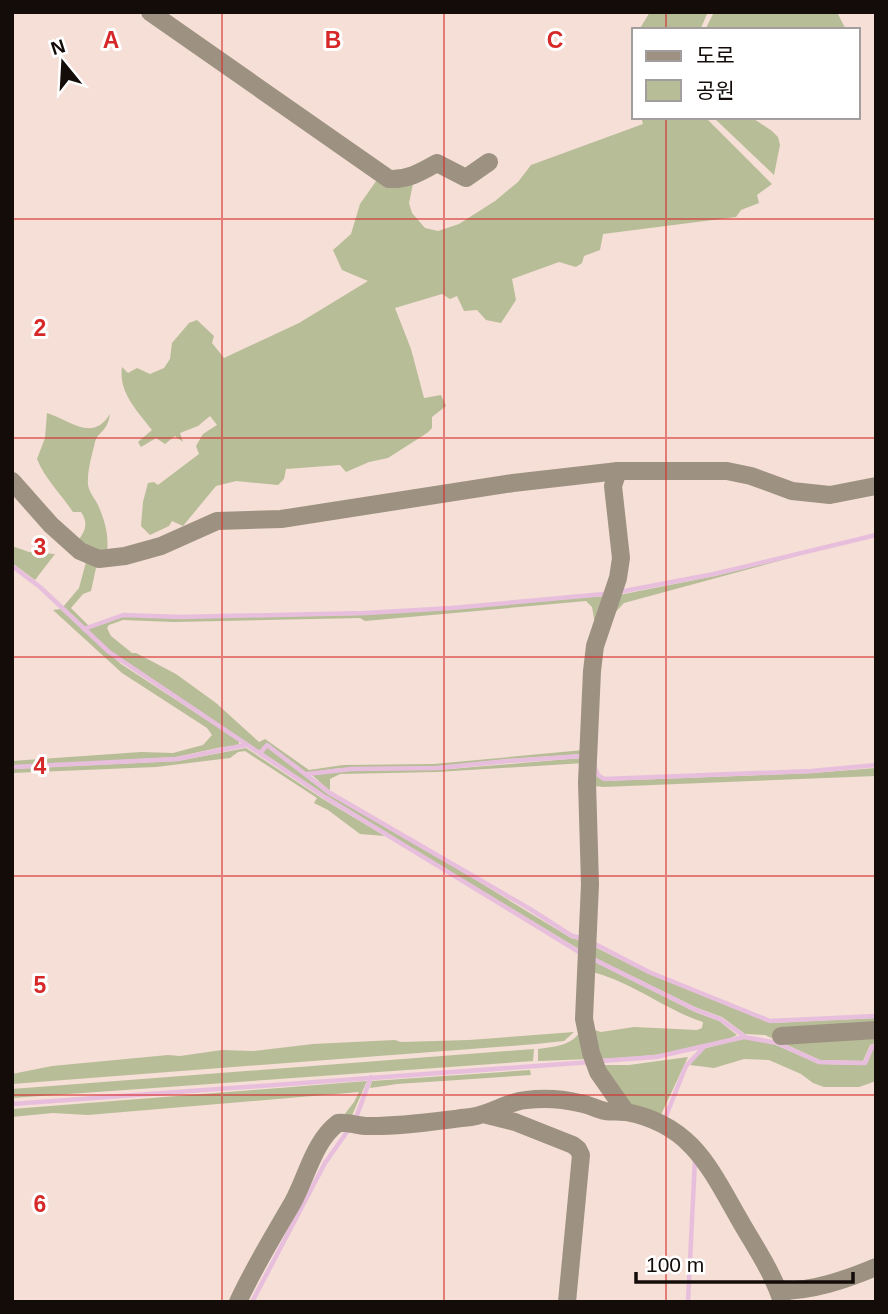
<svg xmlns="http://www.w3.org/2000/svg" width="888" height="1314" font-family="Arial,'Noto Sans KR',sans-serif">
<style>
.green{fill:#b7bd97}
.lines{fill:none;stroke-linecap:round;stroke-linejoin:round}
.stream{stroke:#e8bedd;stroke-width:4.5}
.minor{stroke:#9d9281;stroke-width:18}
.grid{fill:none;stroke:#d62828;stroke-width:2;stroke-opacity:0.55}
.grid-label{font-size:23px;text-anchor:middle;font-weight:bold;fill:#d62828;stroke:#fff;stroke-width:6;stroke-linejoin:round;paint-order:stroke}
</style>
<rect width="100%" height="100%" fill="#f5dfd6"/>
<g class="green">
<path d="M650,12h58l-8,18h-61z"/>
<path d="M714,12h123l9,18h-141z"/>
<path d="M641,117h64l67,67 -15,11 2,8 -18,7 -5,7 -133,17 -3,16 -16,6 -2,7 -6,4 -17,-5 -47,17 4,21 -15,23 -15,-3 -9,-10 -13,1 -7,-15 -7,3 -8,-5 -47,14 16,41 13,49 17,-3 5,11 -14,11v11l-5,5 -39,25 -19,4 -23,10 -6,-7 -54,4 -2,10 -6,6 -42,-4 -20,5 -33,40 -11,-5 -3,5 -19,9 -9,-9 2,-24 5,-19 6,-1 4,3 41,-31 -3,-8 7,-12 14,-9 -7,-9 -12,10 -18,7 3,9 -8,-6 -10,8 -9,-6 -15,9 -3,-5 14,-12c-14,-18 -34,-38 -30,-63l6,6 9,-5 13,6 14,-6 6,-9 2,-16 17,-20 8,-3 17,16 -2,7 12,15 75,-35 69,-42 -26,-11 -9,-20 18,-16 9,-30 19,-27 35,2 -5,24 3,10 13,15 13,3 21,-7 36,-23 23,-19 13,-17 112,-41z"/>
<path d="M713,117h38l21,14 6,6 2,8 -6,30z"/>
<path d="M47,413c23,7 45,30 63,1 -3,19 -11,16 -15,28 -3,13 -8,29 -7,43 1,7 7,14 10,20 7,16 11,30 9,48l-30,-11c8,-10 12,-18 4,-30h-8c-12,-18 -28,-33 -36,-53l8,-21z"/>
<path d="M223,527l-127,41 -5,23 -8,3 -12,14 18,18 -4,1 -22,-20 16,-19 7,-26z"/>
<path d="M12,546l17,6 26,2 -20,26 -23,-17z"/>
<path d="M815,551l-191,52 -14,15 9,-23 96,-19z"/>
<path d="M606,596l-11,28 -3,-17 -6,-6 -221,20 -5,-3 -186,4 -51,-2 -14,5 -2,3 4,8 21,17h4l40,21 40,29 43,39 6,-3 44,31 34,-5 91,-1 150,-14 -2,4 -75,5 -70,8 -97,1 -34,5 -39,-30 -7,9 -13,-8 -137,-93 -24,-22 38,-13 57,2 185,-3z"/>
<path d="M60,609l61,55 118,77v5l-17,1 -46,10 -164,9v-5l129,-9 32,1 30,-8 9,-10 -5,-7 -85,-55 -69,-63z"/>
<path d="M267,747l62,48 63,34 179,109 12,3 -1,10 -256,-155 -63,-43z"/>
<path d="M246,748l77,51 62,37 -25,-2 -32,-24 -14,-7 3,-5 -72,-47 -7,1 -8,6 -74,9 -144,6v-4l166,-8z"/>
<path d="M581,758l3,5 -147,9 -97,2 -10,5v12l-18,-16 41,-5h85z"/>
<path d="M591,763l5,13 8,5 209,-8 63,-5v8l-273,11 -8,-1z"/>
<path d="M591,945l58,29 122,49 105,-5v25l-6,2 -7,16 -43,-1 -55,-25 -20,-1 -23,-17 -27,-10 -106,-52z"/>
<path d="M589,959l106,53 24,9 18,14c-36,19 -96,21 -136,24l-13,-31 13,4 33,-5 63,3 5,-2 1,-6c-40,-13 -73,-42 -115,-51z"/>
<path d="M583,1028l7,31 -52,2v-12c20,-3 34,-3 45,-21z"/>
<path d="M574,1032l-10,9 -28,3 -524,40v-10l40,-8 116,-11 12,1 42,-6 31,1 60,-7 82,-4 6,2 68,-2z"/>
<path d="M744,1038l32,7 43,19 47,1 7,-17 3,-1v34l-17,6h-35l-11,-4 -12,-9 -32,-14 -25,-1 -30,9 -24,-3 13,-16z"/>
<path d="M534,1049l-1,12 -521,37v-9z"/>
<path d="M688,1057l-28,60 -28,-8 -30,-44h27z"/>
<path d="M530,1070l1,5 -134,9 -27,4 2,-7z"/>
<path d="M367,1081l-17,39 -9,-1 13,-17 5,-10 -271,23 -35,-2 -41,4v-8z"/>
</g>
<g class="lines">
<g class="stream">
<path d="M12,566l28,21 69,65 216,145 254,155"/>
<path d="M619,592l95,-18 162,-39"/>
<path d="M84,629l39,-14 57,2 185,-4 87,-5 152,-14"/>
<path d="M260,753l7,-8 63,48 200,116 42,27 9,2"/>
<path d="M594,766l4,9 6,4 208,-8 64,-6"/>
<path d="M12,767l165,-8 69,-14"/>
<path d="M307,774l45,-5 85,-1 71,-7 74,-5"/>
<path d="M595,944l54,28 121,49 106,-5"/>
<path d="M593,959l101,50 26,10 24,17"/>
<path d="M600,1061l56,-4 88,-20 33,6 42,19 46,1 7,-16 4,-1"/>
<path d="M12,1104l579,-42"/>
<path d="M666,1116l20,-50 17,-18"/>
<path d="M356,1118l15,-41"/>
<path d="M252,1302l73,-139 24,-34"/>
<path d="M688,1302l7,-143"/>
</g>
<g class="minor">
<path d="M150,12l239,167c19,1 32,-7 48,-16l29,15 23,-16"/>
<path d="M618,471l-5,15 8,72 -3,20 -23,68 -3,25 -5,111 3,102 -6,135 7,34 7,19 28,40"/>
<path d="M12,481l39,44 29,26 19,8 26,-3 36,-10 56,-25 64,-2 232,-36 105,-12h109l24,5 41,15 38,4 46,-9"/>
<path d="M781,1036l95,-6"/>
<path d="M487,1115l28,7 58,23 5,4 3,6 -14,147"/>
<path d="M779,1291c34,0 66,-11 97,-24"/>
<path d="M238,1302c16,-35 36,-67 55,-100 14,-26 21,-61 45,-79 9,-1 18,2 27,3 35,1 71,-5 106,-9 22,-3 34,-15 55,-17 17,-2 37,-1 53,3 9,1 17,6 26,8 7,1 14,0 21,1 64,12 83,54 112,105 15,27 35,55 44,85"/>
</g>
</g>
<path class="grid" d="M222,12v1290M444,12v1290M666,12v18M666,117v1185M12,219h864M12,438h864M12,657h864M12,876h864M12,1095h864"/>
<g class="grid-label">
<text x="111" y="48">A</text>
<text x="333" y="48">B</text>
<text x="555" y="48">C</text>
<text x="40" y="336">2</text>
<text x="40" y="555">3</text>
<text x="40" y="774">4</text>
<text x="40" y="993">5</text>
<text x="40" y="1212">6</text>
</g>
<rect width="888" height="1314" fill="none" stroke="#130c09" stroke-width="28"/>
<rect x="632" y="28" width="228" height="91" fill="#ffffff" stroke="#a19e9d" stroke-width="2"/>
<rect x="646" y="51" width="35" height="10" fill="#9d9281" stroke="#a19e9d" stroke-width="2"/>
<text x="696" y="63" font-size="21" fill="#130c09">도로</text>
<rect x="646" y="80" width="35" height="21" fill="#b7bd97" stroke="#a19e9d" stroke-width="2"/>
<text x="696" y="98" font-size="21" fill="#130c09">공원</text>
<g transform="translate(63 63) rotate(342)" stroke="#ffffff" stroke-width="5" paint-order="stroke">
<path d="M0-5L12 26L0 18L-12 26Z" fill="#130c09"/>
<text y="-10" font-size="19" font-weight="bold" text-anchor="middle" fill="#130c09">N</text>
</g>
<path d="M636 1272v10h217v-10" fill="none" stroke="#130c09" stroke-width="3.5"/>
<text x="646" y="1272" font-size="21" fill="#130c09" stroke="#ffffff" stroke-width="5" paint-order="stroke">100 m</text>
</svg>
